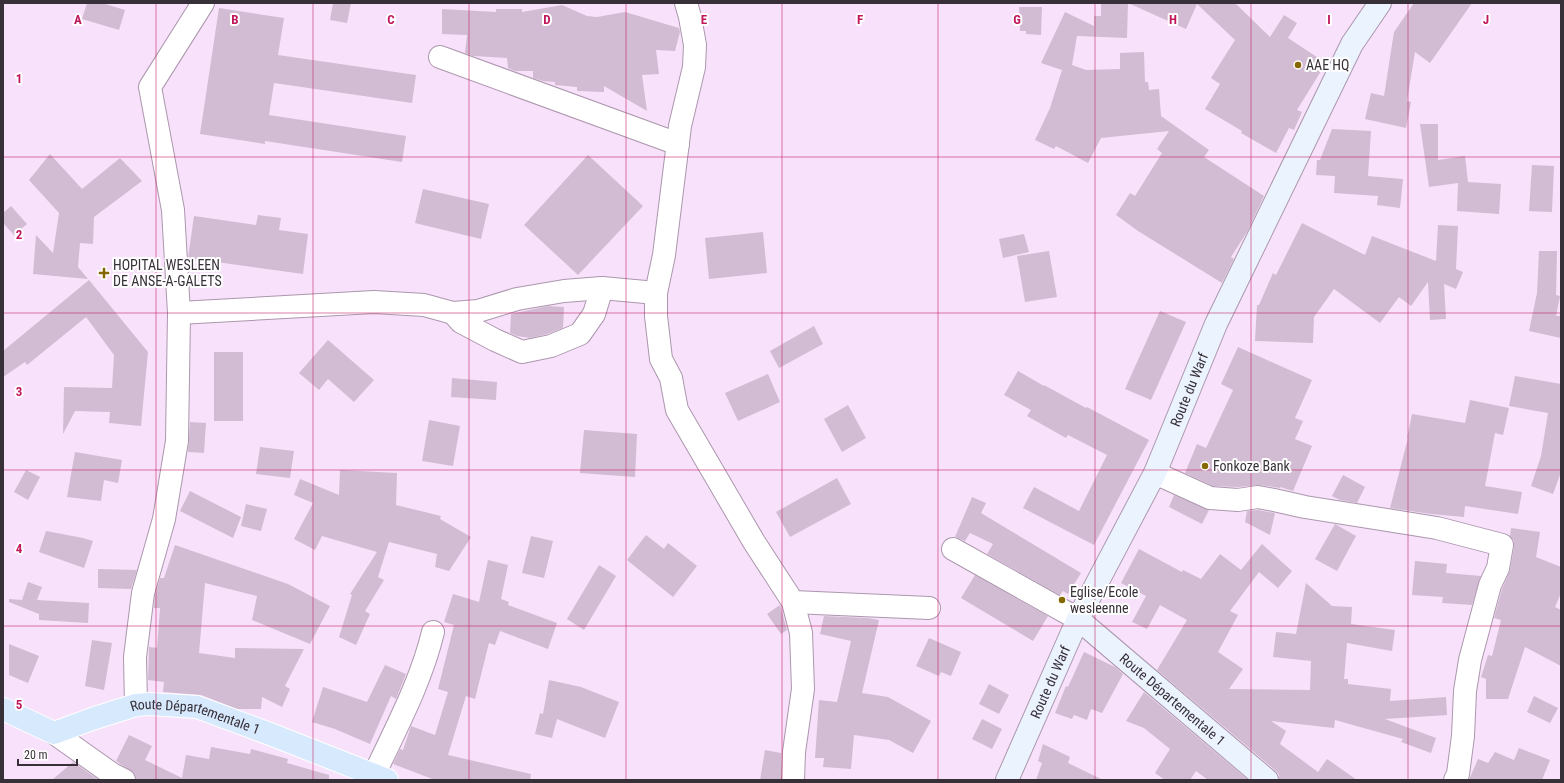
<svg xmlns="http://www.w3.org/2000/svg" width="1564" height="783" font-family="'Roboto Condensed',sans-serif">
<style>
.building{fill:#d2bcd3}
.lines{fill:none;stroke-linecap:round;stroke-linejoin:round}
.minor-casing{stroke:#ac97ae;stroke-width:24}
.secondary-casing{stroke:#ac97ae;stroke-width:24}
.primary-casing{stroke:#fff;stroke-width:24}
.minor{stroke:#fff;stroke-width:22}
.secondary{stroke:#ebf4fe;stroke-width:22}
.primary{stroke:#d7e9fd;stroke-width:22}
.grid{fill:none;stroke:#c2185b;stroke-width:1;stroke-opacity:0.55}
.poi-dot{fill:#856700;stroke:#fff;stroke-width:1.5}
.labels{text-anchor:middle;stroke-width:4;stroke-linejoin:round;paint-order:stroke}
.poi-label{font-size:14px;fill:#383039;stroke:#fff;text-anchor:start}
.street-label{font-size:14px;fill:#383039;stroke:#fff}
.grid-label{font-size:13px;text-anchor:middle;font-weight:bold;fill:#c2185b;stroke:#fff;stroke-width:4;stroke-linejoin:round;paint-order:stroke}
</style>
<rect width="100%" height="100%" fill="#f8e1fa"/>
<g class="building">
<path d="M87,3h15l23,7 -6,20 -37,-11z"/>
<path d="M333,3h18l-4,20 -17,-3z"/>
<path d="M1101,3h134l35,34 14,-22 13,8 -9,15 38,25 -29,47 5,2 -8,18 -5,-2 -13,25 -35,-20 1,-2 -37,-22 15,-25 -9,-6 24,-38 -38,-36 -11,25 -58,-26 -1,35 -50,-2 -5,29 14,5 34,-1v-16l24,-1 1,30h3l1,8 10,-1 2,27 48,34 -5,7 60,39 -17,36 -16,25 3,2 -12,24 -84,-52 -22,-16 14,-22 5,3 27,-43 -5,-4 12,-18 -68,7 -13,25 -32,-17 -2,3 -19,-9 15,-32 12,-38 -21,-7 24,-51 29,14v-10h7z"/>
<path d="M1414,3h58l-42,60 -15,-11 -8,49 4,1 -5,26 -41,-9 6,-26 13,3 10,-64z"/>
<path d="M562,5l25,11 10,1 28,-5 54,16 1,4 -5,19 -19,-1 3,24 -17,1 5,36 -43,-25v6l-27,-1v-4l-22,-2v-3l-12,-1 -10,-3v-7h-18l-7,-3 -1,-10 -34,-2 -8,-3 2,-18 -25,-1v-25l54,3v-3h26v3z"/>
<path d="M1019,7h23l-1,28 -15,-1v-3h-6z"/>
<path d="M219,8l65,10 -6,37 138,20 -4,28 -138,-20 -5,32 137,21 -4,26 -137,-21v3l-65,-10z"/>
<path d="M1420,124h18v36l27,-4 3,26h-1l34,2 -2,30 -42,-3 1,-28 -29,4z"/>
<path d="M1332,129l39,2 -3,45 35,3 -3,29 -23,-3 1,-9 -44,-3 1,-17 -19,-1 1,-15h3z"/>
<path d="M50,154l32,35 38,-31 22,23 -48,36 -1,27 -13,-1 -2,24 10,12 -55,-5 3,-39 17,18 6,-40 -30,-33z"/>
<path d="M588,155l55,51 -65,69 -54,-50z"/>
<path d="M1532,165l22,1 -2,46 -23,-1z"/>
<path d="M423,189l66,15 -8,35 -66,-16z"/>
<path d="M11,206l16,18 -13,11 -11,-12v-10z"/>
<path d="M258,215l23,3 -2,12 29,4 -5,40 -115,-16 6,-42 62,9z"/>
<path d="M1302,223l63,32 7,-19 64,25 2,-36 20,1 -2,43 7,3 -7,17 -12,-5 2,35 -16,1 -2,-38 -17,24 -12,-9 -19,26 -46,-34 -20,28 -1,26 -58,-2 2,-36h2l14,-32 3,2z"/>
<path d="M763,232l4,41 -58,6 -4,-41z"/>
<path d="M1024,234l5,18 -26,6 -4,-19z"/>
<path d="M1049,251l8,46 -32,5 -8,-46z"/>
<path d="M1539,251h18l-1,44 4,1 -4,20h5v22l-32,-7 8,-38z"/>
<path d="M89,280l59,72 -7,74 -32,-3 1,-11 -35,-1 -12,23 1,-47 48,1 2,-33 -28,-38 -59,48 -2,-3 -22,15v-26z"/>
<path d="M548,306l16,1 -1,21 -16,6 -17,4 -13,-2 -7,-3 1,-19z"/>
<path d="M1160,311l26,11 -35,78 -26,-11z"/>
<path d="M814,326l9,18 -44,24 -9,-17z"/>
<path d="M328,340l46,40 -20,22 -26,-23 -9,11 -20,-17z"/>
<path d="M1238,347l74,33 -17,38 8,3 -8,18 17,7 -19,45 -13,-4v1l-20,-3 -22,2 -25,-1 -28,-13 12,-29 9,4 27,-58 -12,-6z"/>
<rect x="214" y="352" width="29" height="69"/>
<path d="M1018,371l26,15v-1l42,23 1,-1 62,33 -55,105 -71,-37 11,-21 45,24 28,-56 -39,-20 -2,3 -39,-22 4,-6 -27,-15z"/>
<path d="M768,374l12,28 -42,19 -13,-28z"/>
<path d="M1515,376l46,8v88l-8,22 -22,-8 10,-30 7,-43 -39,-7z"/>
<path d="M452,378l45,4 -1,18 -45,-3z"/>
<path d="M1470,400l39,8 -6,27 -8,-2 -10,53 37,6 -4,22 -53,-8 -1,11 -33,-3 -41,-6 18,-70h-1l5,-24 53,9z"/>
<path d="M848,405l18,33 -24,14 -18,-33z"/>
<path d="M429,420l31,6 -7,40 -31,-5z"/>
<path d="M190,422l16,1 -2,30 -16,-1z"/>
<path d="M584,430l53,4 -2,43 -55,-4z"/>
<path d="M260,447l34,4 -4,27 -34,-4z"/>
<path d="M75,452l47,8 -4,23 -14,-3 -3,21 -34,-4z"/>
<path d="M26,470l14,7 -12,23 -14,-8z"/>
<path d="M340,470l57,3 -1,32 45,11 -1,3 31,18 -22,34 -14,-4 2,-13 -48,-12 -11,35 6,3 -19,31 5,3 -14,31 -17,-8 13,-42 -2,-1 27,-42 -55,-16 -7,14 -21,-11 19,-36 -19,-8 6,-16 39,16z"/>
<path d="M1343,475l22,12 -8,16 -17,-3 -8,-4z"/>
<path d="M837,478l14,26 -61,33 -14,-25z"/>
<path d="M190,491l51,26 -8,21 -53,-27z"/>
<path d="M1174,495l35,15 -7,14 -33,-17z"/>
<path d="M972,497l14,6 -5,10 100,60 -13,21 -5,-3 -3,4 -73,-41 6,-10 -23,-11 -5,8 -10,-4z"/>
<path d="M246,504l21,5 -6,22 -20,-5z"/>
<path d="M1258,510l17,3 -5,22 -25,-13 2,-11z"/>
<path d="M1335,524l21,12 -19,35 -22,-12z"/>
<path d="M1511,528l29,4 -4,25 25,10v26l-6,14 6,3v56l-36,-19 -17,52h-22v-20l-5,-2 7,-22 4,1 9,-36 -7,-2 8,-29 8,-19 4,-23v-6l-4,-5z"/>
<path d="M46,531l37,7 10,3 -9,27 -45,-16z"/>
<path d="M646,535l18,14 4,-6 29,23 -24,31 -46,-37z"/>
<path d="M531,536l22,5 -9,37 -22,-5z"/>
<path d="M1262,544l30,27 -14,17 -19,-16 -29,39 8,4 -20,37 25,17 -14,20 81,1 1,-29 -38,-4 3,-25 20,2 10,-51 26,23 20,1 -1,17 44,6 -3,21 -45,-8 -3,36h4v5l43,5 -1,12 56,-4 1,18 -62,4 51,19 -5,15 -30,-11 2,-3 -68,-19 -1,8 -63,-7 15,10 -6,13 38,28 9,-13 30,21h-78v-5l-4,-5 -118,-100 30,-50 -27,-15 -13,24 -15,-7 14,-26 -25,-13 18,-34 43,23 1,-2 18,9 19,-25 21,16z"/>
<path d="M175,545l113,39 42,22 -20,38 -58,-24 5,-24 -52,-13 -6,70 36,5v-10l69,1 -19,37 5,3 -8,18 -20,-10 -1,12h-24l-36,-14 -38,-3 1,-10 -16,-2 1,-33 8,1 3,-40h-6l1,-12 5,-18h4z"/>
<path d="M488,560l20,5 -7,34 8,3 -1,3 49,18 -9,26 -48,-18 -5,14 -6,-2 -14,56 -9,-3 -18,59 83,19 -1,6h-95l-42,-16 7,-15 3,1 8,-24 24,9 13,-43 -10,-3 16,-64 -10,-3 9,-28 26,8z"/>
<path d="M1415,561l32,3 -1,9 35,3 -9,29 -30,-2 1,-6 -31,-2z"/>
<path d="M599,565l17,11 -32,54 -17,-11z"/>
<path d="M98,569l39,1 -6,19 -33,-1z"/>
<path d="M975,575l73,41 -15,25 -72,-43z"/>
<path d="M28,582l14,5 -5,13 52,3 -1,20 -49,-3v-6l-30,-12v-3l13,1z"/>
<path d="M780,605l7,25 -6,4 -14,-20z"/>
<path d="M824,616l44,2 11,2 -17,73 26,4 43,24 -18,32 -24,-13 -35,-5 -3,34 -28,-2 1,-9h-9l4,-58 18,2 14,-61 -31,-7z"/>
<path d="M929,638l32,14 -10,24 -10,-4 -2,4 -23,-10z"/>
<path d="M92,640l20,3 -8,47 -19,-4z"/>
<path d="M9,644l30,12 -11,27 -19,-8z"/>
<path d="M1084,652l31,15 8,7 -21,39 -11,-4 -4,11 -13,-5 -2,4 -17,-6 11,-27 2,1z"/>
<path d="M385,665l21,9 -10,25 -5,-3 -21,48 -35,-15 -23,-7 11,-35 44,15z"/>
<path d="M549,680l32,7 38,15 -14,36 -48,-19 -5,19 -17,-4 5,-21 3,1z"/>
<path d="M989,684l20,11 -10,19 -20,-10z"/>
<path d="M1144,692l104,88h-40l-12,-9 -6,9h-25l-10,-7 15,-24 -26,-21 -18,-7z"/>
<path d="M1534,696l24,12 -8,15 -23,-11z"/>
<path d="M982,719l20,10 -10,20 -20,-10z"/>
<path d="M129,735l23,11 -7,14 37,18 4,-23 23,4 2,-12 39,7 1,-5 37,10 -1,4 42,12v5h-193l-2,-7 -18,-12z"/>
<path d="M1043,744l27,13 -2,6 35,17h-67l6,-17 -4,-2z"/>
<path d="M1519,748l31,12 -8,20h-73l9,-21 10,4 7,-11 19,8z"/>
<path d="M765,750l16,3v27h-21z"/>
<path d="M73,762l26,18h-47z"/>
</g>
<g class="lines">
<g class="minor-casing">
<g id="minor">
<path d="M686,3l4,14 5,28 -1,22 -14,59 -16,129 -8,38v23l5,43 10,19 6,32 77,132 39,60 8,31 2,56 -9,63 -1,28"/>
<path d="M440,57l238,87"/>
<path d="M179,313l195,-11 50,3 29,8 25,-2 39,-12 47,-8 38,-3 54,5"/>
<path d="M453,313l8,9 34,18 27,12 29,-6 29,-12 14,-20 8,-26"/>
<path d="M1155,473l55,25 28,2 20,-3 16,3 31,7 132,21 65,17 -4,23 -8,17 -20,75 -5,31 -2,45 -5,38 -3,6"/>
<path d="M953,549l125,70"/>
<path d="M793,602l136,6"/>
<path d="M136,705l-1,-48 8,-64 21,-74 13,-78 2,-128 -6,-103 -23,-123 53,-84"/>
<path d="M54,733l58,41 12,6"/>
<path d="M374,775c22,-47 47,-93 59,-143"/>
</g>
</g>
<g class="secondary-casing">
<g id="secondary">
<path id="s1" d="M1078,619l189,161"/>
<path id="s2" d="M1007,780l71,-161 77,-146 61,-149 136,-280 28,-41"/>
</g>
</g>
<g class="primary-casing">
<g id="primary">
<path id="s3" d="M3,709l51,24 38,-14 44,-14 14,-1 47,3 73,27 117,46"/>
</g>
</g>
<use href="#minor" class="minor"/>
<use href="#secondary" class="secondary"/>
<use href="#primary" class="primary"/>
</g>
<path class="grid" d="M156,3v777M313,3v777M469,3v777M626,3v777M782,3v777M938,3v777M1095,3v777M1251,3v777M1408,3v777M3,157h1558M3,313h1558M3,470h1558M3,626h1558"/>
<g class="poi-dot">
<circle cx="1298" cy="65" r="4"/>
<path d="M102 267h4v4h4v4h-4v4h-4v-4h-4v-4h4z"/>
<circle cx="1205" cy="466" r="4"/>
<circle cx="1062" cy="600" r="4"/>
</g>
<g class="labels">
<g class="poi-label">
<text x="1306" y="70">AAE HQ</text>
<text x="113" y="270">HOPITAL WESLEEN<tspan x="113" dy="16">DE ANSE-A-GALETS</tspan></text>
<text x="1213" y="471">Fonkoze Bank</text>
<text x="1070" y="597">Eglise/Ecole<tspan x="1070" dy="16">wesleenne</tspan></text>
</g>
<g class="street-label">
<text dy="5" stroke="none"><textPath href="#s2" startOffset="431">Route du Warf</textPath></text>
<text dy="5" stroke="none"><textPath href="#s2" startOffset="107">Route du Warf</textPath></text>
<text dy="5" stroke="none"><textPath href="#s1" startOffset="124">Route Départementale 1</textPath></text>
<text dy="5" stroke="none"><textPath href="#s3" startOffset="204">Route Départementale 1</textPath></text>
</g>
</g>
<g class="grid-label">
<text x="78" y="24">A</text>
<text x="235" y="24">B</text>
<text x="391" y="24">C</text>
<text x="547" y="24">D</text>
<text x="704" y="24">E</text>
<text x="860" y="24">F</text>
<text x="1017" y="24">G</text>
<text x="1173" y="24">H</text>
<text x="1329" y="24">I</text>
<text x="1486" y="24">J</text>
<text x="19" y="83">1</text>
<text x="19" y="239">2</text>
<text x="19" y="396">3</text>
<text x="19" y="553">4</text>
<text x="19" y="709">5</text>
</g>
<rect width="1564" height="783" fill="none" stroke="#383039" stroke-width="8"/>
<path d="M18 759v6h59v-6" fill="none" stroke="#383039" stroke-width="2"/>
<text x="24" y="759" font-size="12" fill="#383039" stroke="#ffffff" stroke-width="3" paint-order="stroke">20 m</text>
</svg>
